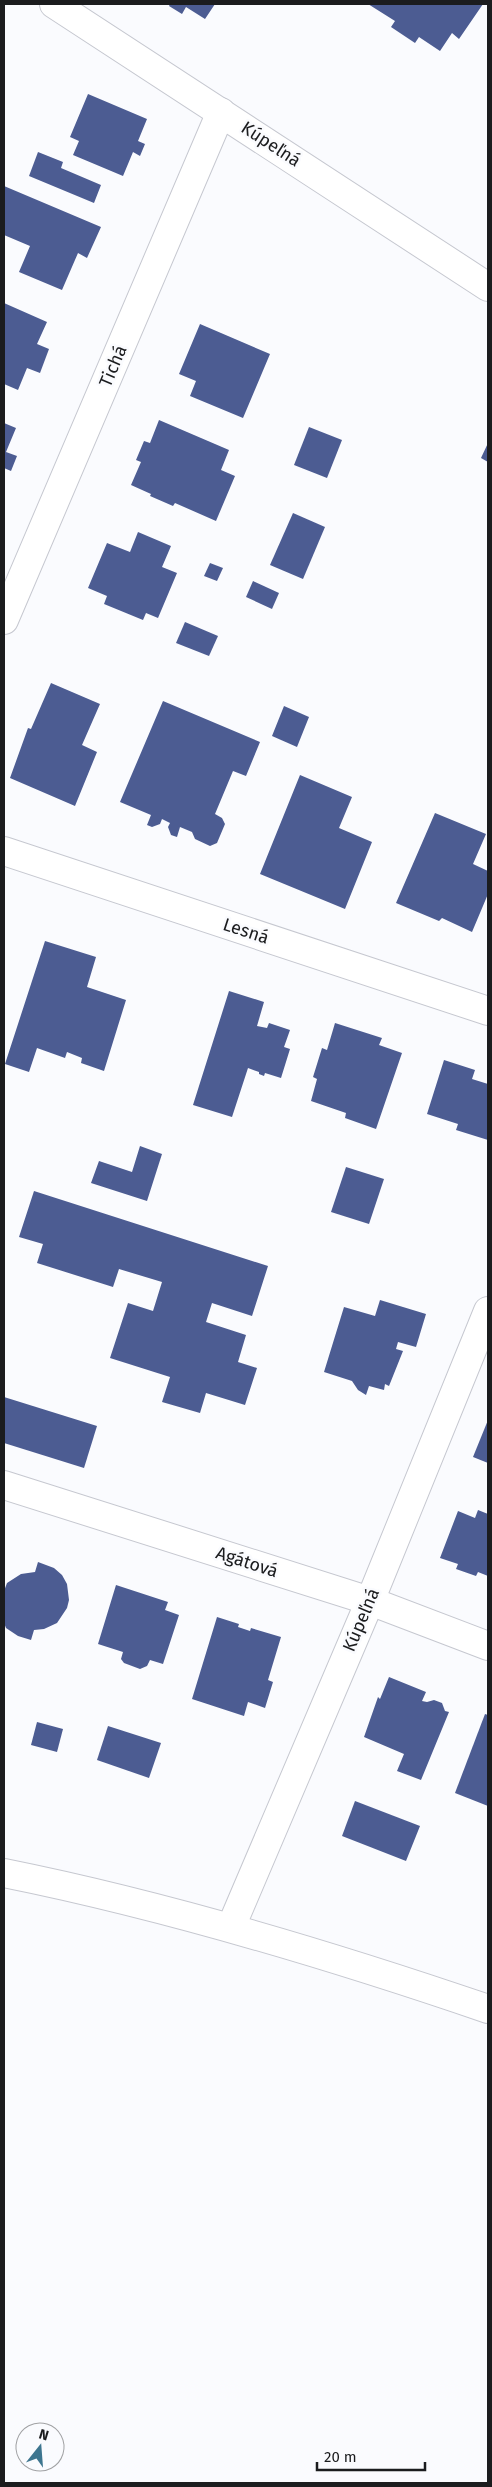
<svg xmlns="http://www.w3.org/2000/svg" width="492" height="2487" font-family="'Fira Sans',sans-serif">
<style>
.building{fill:#4c5c92}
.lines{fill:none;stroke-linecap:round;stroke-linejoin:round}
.minor-casing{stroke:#c6c8d0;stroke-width:30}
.minor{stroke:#fff;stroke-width:28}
.labels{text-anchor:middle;stroke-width:5;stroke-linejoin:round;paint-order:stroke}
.street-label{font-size:18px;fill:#1b1c1e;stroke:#fafbfe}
</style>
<rect width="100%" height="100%" fill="#fafbfe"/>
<g class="building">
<path d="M170,4h45l-10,15 -19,-12 -4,7 -13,-8z"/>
<path d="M368,4h115l-24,35 -7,-6 -12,18 -21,-14 -4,6 -24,-16 4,-6z"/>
<path d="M88,94l59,25 -9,22 7,3 -5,12 -7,-4 -10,24 -50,-21 6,-14 -9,-4z"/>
<path d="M38,152l25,10 -2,6 40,17 -7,18 -65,-27z"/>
<path d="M4,186l97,41 -14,31 -9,-5 -16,37 -43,-18 11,-26 -26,-11z"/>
<path d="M4,303l43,19 -10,22 12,5 -9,24 -13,-5 -9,22 -14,-6z"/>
<path d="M200,324l70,30 -27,64 -53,-22 6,-15 -17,-7z"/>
<path d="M159,420l70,30 -8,20 14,6 -19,45 -41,-18 -2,3 -23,-10 1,-2 -20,-9 10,-23 -5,-2 8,-19 6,2z"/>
<path d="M4,423l12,5 -10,24 11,4 -6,15 -7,-3z"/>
<path d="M309,427l33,13 -15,38 -33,-13z"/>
<path d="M488,443v19l-7,-4z"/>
<path d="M293,513l32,14 -22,52 -33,-14z"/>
<path d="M138,532l33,14 -9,21 15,6 -19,45 -12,-5 -3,7 -39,-16 3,-8 -19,-8 19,-45 23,9z"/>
<path d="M210,563l13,5 -6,13 -13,-5z"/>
<path d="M253,581l26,12 -7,16 -26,-12z"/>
<path d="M185,622l33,14 -9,20 -33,-13z"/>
<path d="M51,683l49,21 -18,41 15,7 -22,54 -65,-28 18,-50 3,1z"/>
<path d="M163,701l97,41 -14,34 -13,-5 -18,43 7,4 3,6 -8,19 -7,3 -15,-7 -3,-7 -12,-5 -3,10 -6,-2 -3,-8 2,-4 -8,-4 -2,5 -8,3 -5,-2 4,-10 -31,-13z"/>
<path d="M284,706l25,11 -12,30 -25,-11z"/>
<path d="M300,775l52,22 -13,31 33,14 -27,67 -85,-35z"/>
<path d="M435,813l51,21 -13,30 15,7v23l-16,38 -30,-14 -3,3 -43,-18z"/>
<path d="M45,941l51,16 -9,30 39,13 -22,71 -23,-8 1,-5 -15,-6 -2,6 -28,-10 -8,24 -24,-8z"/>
<path d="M229,991l35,11 -7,24 10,2 2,-5 21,7 -6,17 6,2 -9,29 -16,-5 -1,3 -5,-2v-2l-11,-4 -16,49 -39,-12z"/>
<path d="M335,1023l47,15 -3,7 23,8 -26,76 -31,-11 1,-5 -35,-12 6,-22 -4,-2 9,-29 5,2z"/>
<path d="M444,1060l31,10 -3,9 16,5v56l-32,-10 2,-6 -31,-10z"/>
<path d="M140,1146l22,8 -15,47 -56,-18 8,-22 33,11z"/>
<path d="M346,1167l38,12 -15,45 -38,-12z"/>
<path d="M34,1191l234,75 -16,50 -40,-13 -6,19 40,13 -8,27 19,6 -12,37 -39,-12 -6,20 -38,-11 8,-25 -60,-19 18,-55 25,8 9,-29 -43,-13 -6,18 -76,-24 6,-19 -24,-7z"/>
<path d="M380,1300l46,14 -10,33 -18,-5 -2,7 7,2 -14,35 -4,-2 -1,6 -15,-4 -3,9 -8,-5 -6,-9 -28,-9 20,-65 31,9z"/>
<path d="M4,1397l93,29 -13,42 -80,-25z"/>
<path d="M488,1420v43l-15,-6z"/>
<path d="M478,1510l10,4v62l-10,-4 -2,4 -20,-7 2,-5 -18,-6 18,-47 17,7z"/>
<path d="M38,1562l16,6 8,7 5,9 2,16 -2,8 -10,15 -13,6 -10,1 -3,10 -13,-4 -12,-8 -2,-5v-32l3,-8 14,-9 14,-2z"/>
<path d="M116,1585l52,17 -3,8 14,5 -16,49 -13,-4 -3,6 -7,3 -16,-6 -3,-4 2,-7 -25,-8z"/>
<path d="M217,1617l22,7 -1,3 12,4 1,-3 30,9 -13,43 5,2 -8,26 -17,-6 -4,14 -52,-17z"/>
<path d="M389,1677l37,15 -4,9 5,1 7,-2 8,3 3,8 4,1 -28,68 -24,-9 7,-17 -40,-17 14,-40 2,2z"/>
<path d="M485,1714l3,1v91l-33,-13z"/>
<path d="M37,1722l26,7 -6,23 -26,-7z"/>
<path d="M108,1726l53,17 -12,35 -52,-18z"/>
<path d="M355,1801l65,25 -14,35 -64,-25z"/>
</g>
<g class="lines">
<g class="minor-casing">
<g id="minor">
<path d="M54,4l434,283"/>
<path d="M4,620l217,-508"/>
<path d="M4,851l484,160"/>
<path d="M4,1485l366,116 118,45"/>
<path d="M4,1873c164,33 326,82 484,136"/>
<path d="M231,1927l139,-326 118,-290"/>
</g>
</g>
<use href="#minor" class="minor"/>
</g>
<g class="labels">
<g class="street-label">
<text transform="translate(271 144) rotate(33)" y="6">Kúpeľná</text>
<text transform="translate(113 366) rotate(-67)" y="6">Tichá</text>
<text transform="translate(246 931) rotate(18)" y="6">Lesná</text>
<text transform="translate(247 1562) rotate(18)" y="6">Agátová</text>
<text transform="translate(361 1620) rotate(-67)" y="6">Kúpeľná</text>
</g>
</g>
<rect width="492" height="2487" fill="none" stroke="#1b1c1e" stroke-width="10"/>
<g transform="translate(40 2447) rotate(17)"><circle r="24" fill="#fafbfe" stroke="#a1a2a4"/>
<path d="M0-4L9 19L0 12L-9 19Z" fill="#3d758f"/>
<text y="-8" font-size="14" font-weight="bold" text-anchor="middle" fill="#1b1c1e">N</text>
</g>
<path d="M317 2462v8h108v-8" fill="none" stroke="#1b1c1e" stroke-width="2.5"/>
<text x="324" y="2462" font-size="15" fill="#1b1c1e" stroke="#fafbfe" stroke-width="4" paint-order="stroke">20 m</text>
</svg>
